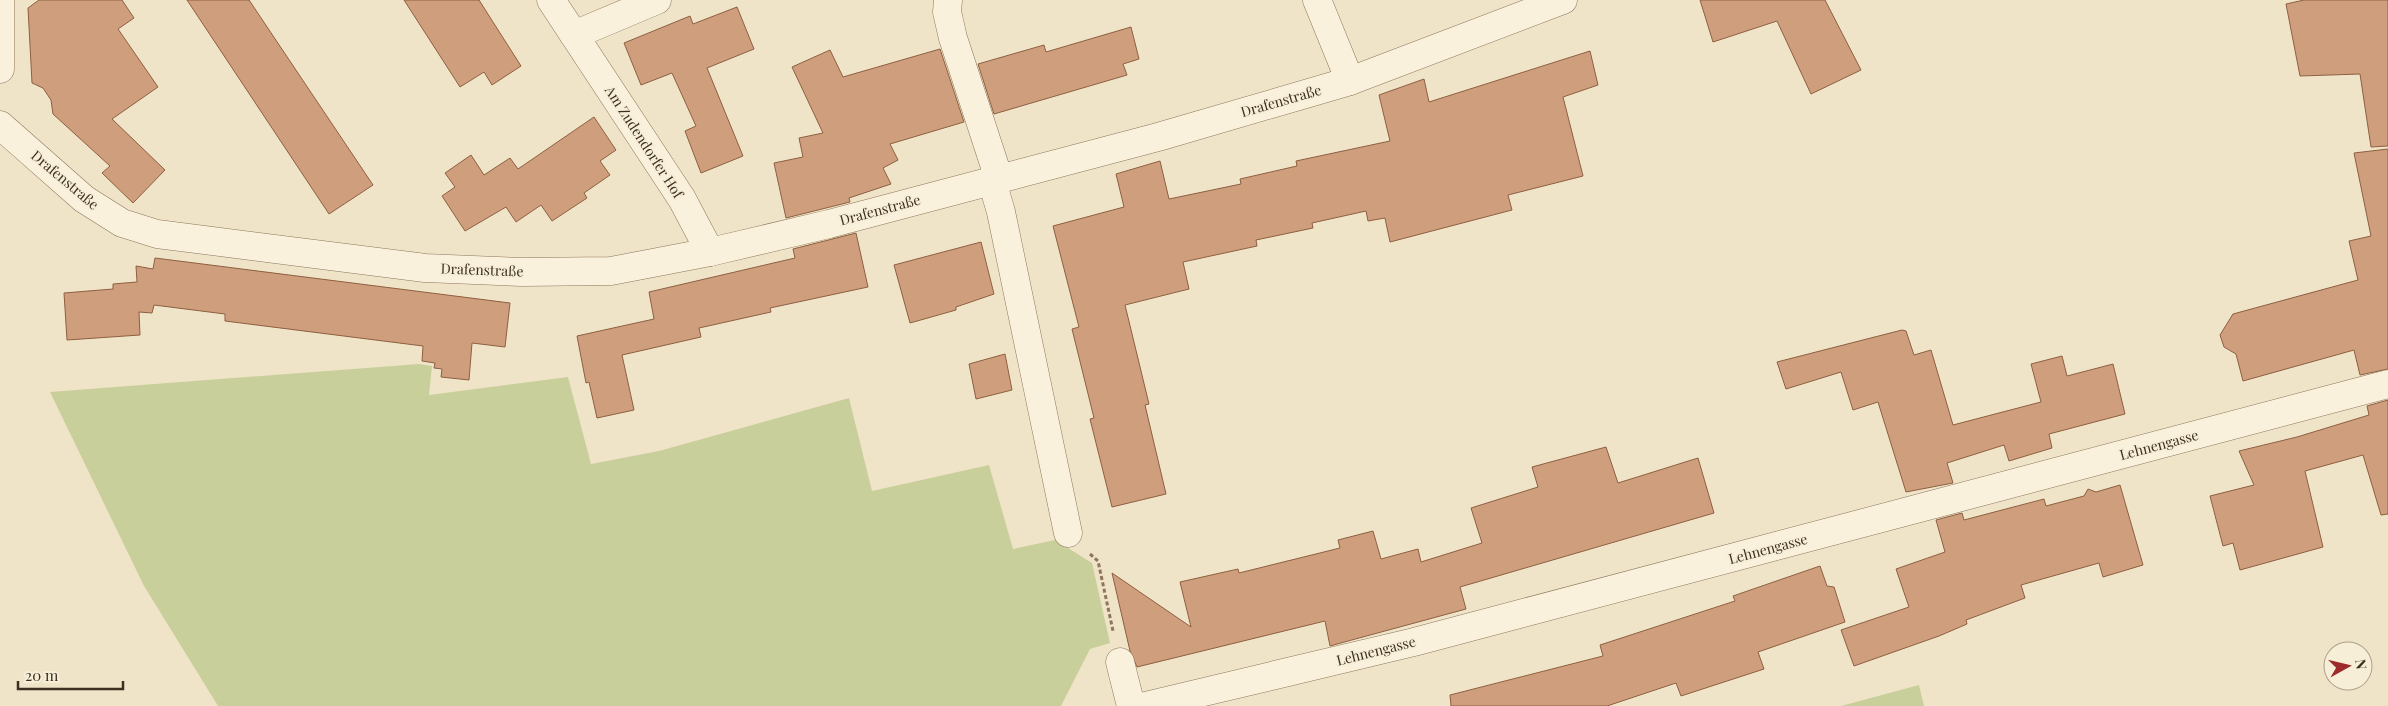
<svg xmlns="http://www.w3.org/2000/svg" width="2388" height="706" font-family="'Playfair Display',serif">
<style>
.green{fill:#c9cf9b}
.building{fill:#cf9f7d;stroke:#8d5f41}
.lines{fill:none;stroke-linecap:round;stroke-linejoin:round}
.minor-casing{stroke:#8d765c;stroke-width:29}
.path{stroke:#8d765c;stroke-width:3;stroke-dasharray:4 2.5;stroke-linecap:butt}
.minor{stroke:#faf1dc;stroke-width:28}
.labels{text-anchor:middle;stroke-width:4;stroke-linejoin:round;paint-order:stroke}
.street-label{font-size:14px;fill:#3d2e20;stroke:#f7eed8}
</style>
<rect width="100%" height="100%" fill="#f0e4c8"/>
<g class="green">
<path d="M419,364l13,2 -3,29 139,-18 23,87 68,-13 190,-53 23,93 117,-26 24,84 42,-9 37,23 18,80 -20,6 -29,57h-843l-74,-120 -94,-194z"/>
<path d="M1919,685l5,21h-83z"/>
</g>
<g class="building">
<path d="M39,0h83l12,18 -16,11 40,58 -46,32 53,51 -32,33 -31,-30 8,-7 -57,-52 -2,-14 -8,-12 -11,-5 -4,-75z"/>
<path d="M187,0h62l124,185 -44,29z"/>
<path d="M404,0h75l42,66 -29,19 -8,-13 -24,15z"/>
<path d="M1700,0h125l36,70 -50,24 -34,-73 -64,21z"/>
<path d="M2304,0h84v146l-17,1 -11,-73 -60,2 -14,-72z"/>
<path d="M737,7l17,42 -47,19 36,88 -42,17 -16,-42 11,-5 -24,-53 -31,12 -17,-42 66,-27 3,8z"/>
<path d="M1131,27l8,32 -16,5 4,11 -133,39 -16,-50 66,-19 2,7z"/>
<path d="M940,49l24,73 -74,22 8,16 -15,8 8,16 -42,14 1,4 -64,16 -12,-55 29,-6 -4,-19 24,-5 -31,-66 38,-17 13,27z"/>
<path d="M1590,51l8,34 -35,12 20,79 -75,19 4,15 -122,32 -5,-24 -17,3 -2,-10 -54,12 1,5 -57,12 1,6 -74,16 6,27 -64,16 24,99 -4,1 21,89 -54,13 -22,-88 4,-1 -22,-89 7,-2 -26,-101 71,-19 -8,-33 44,-13 9,38 72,-15 -1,-5 57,-13 -1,-5 94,-20 -11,-46 45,-16 5,23z"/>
<path d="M594,117l22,33 -16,11 10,14 -26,18 3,5 -35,23 -11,-16 -25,17 -10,-15 -41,24 -23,-35 13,-9 -10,-14 26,-18 13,20 26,-17 8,11z"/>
<path d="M2388,149v220l-28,6 -6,-25 -111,31 -7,-27 -12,-7 -4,-12 13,-21 125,-34 -9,-39 22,-5 -17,-83z"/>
<path d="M856,233l12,54 -98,21 1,4 -72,16 2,9 -79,18 12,55 -37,8 -8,-36 -3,1 -9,-47 77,-17 -5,-27 146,-34 -2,-9z"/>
<path d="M981,242l13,52 -38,13v3l-46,13 -16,-58z"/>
<path d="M155,258l355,45 -5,44 -33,-4 -3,37 -28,-3 1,-8 -8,-1 1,-5 -13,-2 1,-15 -198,-25v-7l-71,-9 -2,8 -13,-1 1,23 -73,5 -3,-47 49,-4v-5l24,-2 -1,-16 17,3z"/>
<path d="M1902,330l4,1 8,24 17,-5 22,75 88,-23 -10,-38 31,-8 5,20 46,-12 12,50 -76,20 3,14 -43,13 -5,-16 -57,18 6,20 -47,9 -28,-90 -25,8 -12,-38 -55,17 -9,-27z"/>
<path d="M1005,354l7,36 -36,9 -7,-35z"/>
<path d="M2388,400v114l-7,1 -18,-60 -58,16 18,76 -83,23 -7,-27 -10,3 -13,-50 44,-11 -15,-34 58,-14 72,-22 -2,-9z"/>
<path d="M1606,447l12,36 80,-25 16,55 -254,74 6,22 -129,35 -7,2 -5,-25 -188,46 -7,-16 -18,-78 79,54 -11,-45 58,-13 1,4 101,-25 -2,-8 35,-9 8,28 37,-10 3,13 61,-19 -11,-35 67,-21 -6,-20z"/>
<path d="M2120,485l23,80 -40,12 -4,-14 -78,22 4,13 -59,22 1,4 -28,12 -85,30 -13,-36 68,-23 -13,-38 49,-17 -9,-32 26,-7 2,7 80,-21 2,7 38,-10 4,-7 8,3z"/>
<path d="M1820,566l7,20 7,1 11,35 -87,30 6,17 -83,27 -5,-13 -69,23h-156l-1,-11 153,-39 -3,-11 135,-44 -2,-5z"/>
</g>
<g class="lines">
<g class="minor-casing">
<g id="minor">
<path d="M551,0l131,199 28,53"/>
<path d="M948,0l-1,12 6,26 46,141"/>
<path d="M1317,0l33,81"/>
<path d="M0,1v68"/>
<path d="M574,35l83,-35"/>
<path d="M0,125l84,74 38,24 35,11 268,34 97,4 89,-1 99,-19 119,-28 329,-87 192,-56 213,-81"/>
<path d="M992,181l9,31 67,321"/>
<path d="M1120,662l11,44"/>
<path d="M1145,706l269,-64 974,-258"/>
</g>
</g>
<path class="path" d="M1090,554l8,7 15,70"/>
<use href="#minor" class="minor"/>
</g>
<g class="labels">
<g class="street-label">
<text transform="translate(1281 101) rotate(-16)" y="5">Drafenstraße</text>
<text transform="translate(644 142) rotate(57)" y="5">Am Zudendorfer Hof</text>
<text transform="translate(65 180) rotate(40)" y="5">Drafenstraße</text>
<text transform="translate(880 210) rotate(-15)" y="5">Drafenstraße</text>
<text transform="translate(482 270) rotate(2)" y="5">Drafenstraße</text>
<text transform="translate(2159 445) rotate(-15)" y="5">Lehnengasse</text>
<text transform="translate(1768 549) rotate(-15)" y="5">Lehnengasse</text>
<text transform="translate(1376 651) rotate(-14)" y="5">Lehnengasse</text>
</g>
</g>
<g transform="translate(2348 666) rotate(82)"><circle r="24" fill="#f7eed8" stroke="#ada18e"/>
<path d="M0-4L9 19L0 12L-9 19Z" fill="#9e2a2b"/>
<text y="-8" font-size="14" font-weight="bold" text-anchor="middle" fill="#3d2e20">N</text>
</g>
<path d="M18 681v8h105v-8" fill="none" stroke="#3d2e20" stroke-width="2.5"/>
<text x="25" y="681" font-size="15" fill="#3d2e20" stroke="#f7eed8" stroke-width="4" paint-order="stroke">20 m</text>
</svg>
